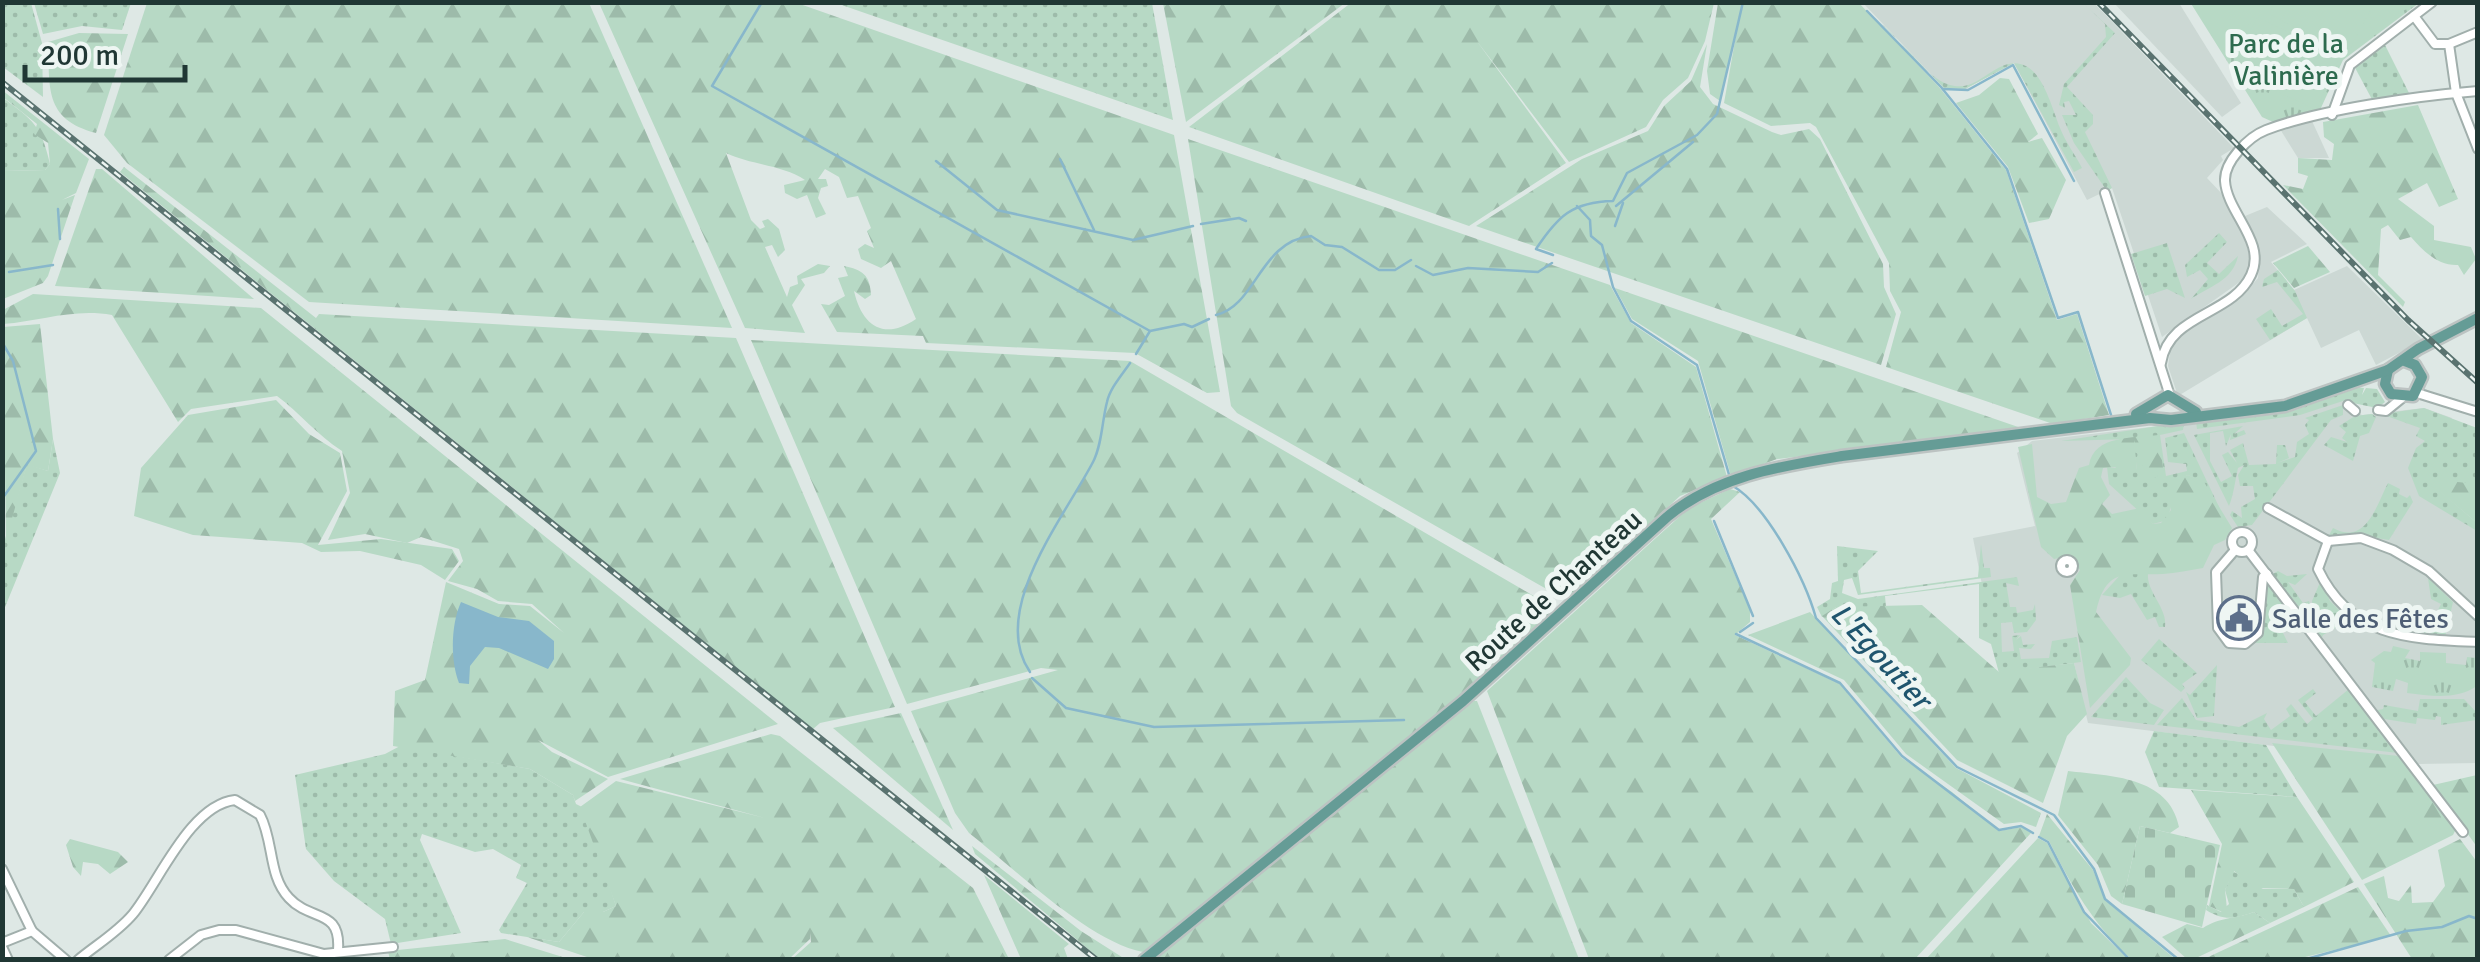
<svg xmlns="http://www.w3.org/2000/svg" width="2480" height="962" font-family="Signika,sans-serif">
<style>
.built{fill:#ccd8d4}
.grass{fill:url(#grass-dots)}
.forest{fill:url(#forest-firs)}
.cemetery{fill:url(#cemetery-stones)}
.park{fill:url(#park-tufts)}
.pitch{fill:#b7d9c5}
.water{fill:#88b7cb}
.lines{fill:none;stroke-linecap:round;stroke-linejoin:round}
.stream{stroke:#88b7cb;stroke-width:2.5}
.minor-casing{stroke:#a1afac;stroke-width:12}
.major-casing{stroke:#bcc3c2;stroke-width:15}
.minor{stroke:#fff;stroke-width:8}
.major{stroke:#659c96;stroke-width:10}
.rail-casing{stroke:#5a7370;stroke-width:6}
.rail{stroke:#eef6f3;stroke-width:2.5;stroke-dasharray:8;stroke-linecap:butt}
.labels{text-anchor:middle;stroke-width:10;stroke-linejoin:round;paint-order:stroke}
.park-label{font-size:28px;fill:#2d6b4e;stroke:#eef6f3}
.street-label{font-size:28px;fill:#203734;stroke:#eef6f3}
.service-label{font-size:28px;fill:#4e5e75;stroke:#eef6f3;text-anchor:start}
.water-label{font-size:30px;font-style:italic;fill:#1f556e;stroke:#eef6f3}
</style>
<defs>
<pattern id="grass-dots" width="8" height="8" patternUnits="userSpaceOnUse" patternTransform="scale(2.5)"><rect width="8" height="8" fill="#b7d9c5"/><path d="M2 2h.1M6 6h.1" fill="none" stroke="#9dbbaa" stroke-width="1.8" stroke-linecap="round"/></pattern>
<pattern id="forest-firs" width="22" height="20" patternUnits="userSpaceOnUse" patternTransform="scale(2.5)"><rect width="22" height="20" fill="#b7d9c5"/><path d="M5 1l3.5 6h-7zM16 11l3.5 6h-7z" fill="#9dbbaa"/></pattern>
<pattern id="cemetery-stones" width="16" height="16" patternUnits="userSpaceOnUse" patternTransform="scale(2.5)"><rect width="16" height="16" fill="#b7d9c5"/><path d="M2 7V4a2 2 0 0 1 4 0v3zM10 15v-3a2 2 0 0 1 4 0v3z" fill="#9dbbaa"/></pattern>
<pattern id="park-tufts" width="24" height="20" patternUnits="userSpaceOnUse" patternTransform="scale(2.5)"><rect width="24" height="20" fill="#b7d9c5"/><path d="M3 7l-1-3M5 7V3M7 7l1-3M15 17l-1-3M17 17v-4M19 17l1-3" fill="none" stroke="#9dbbaa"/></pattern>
</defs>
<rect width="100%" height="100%" fill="#dee8e5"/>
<g class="built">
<path d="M1863,3h231l140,145 -13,8 2,4 -16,18 17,18 23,49 3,17 -6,17 -82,58 -50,-149 -25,12 -73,-137 -49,26 -21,-1z"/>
<path d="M2114,3h65l62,100 -19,14z"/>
<path d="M2312,121l17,37h-31l-18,-29z"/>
<path d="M2267,207l40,37 -36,18 23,28 53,-24 76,74 -47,25 -17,-35 -38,18 -14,-30 -129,78 -10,-30 2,-14 7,-14 70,-47 11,-13 2,-25 -15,-37z"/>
<path d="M2349,391l-2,13 15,11 62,-7 28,10 -33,55 58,50v240l-59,1 -330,-41 -14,-60 -75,10 -26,-135 62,-12 -18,-73 15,-12 263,-31z"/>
</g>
<g class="grass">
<path d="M3,3h28l11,40 1,54 -40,-30z"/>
<path d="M34,3v-1l97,1 -9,27 -40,-4 -39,8z"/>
<path d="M836,3h316l21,117z"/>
<path d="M2083,3l32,30 -48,54 26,28v9l-8,8 27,56 -5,3 -33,-48 -12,-28h14l-7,-14 -5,1 1,6 -6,-3 5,-21 42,-47 -1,-13z"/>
<path d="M1881,23c20,17 43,54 69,62 18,5 28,-5 43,-14 43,-28 55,26 67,57 6,15 16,28 22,40l-8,4 -60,-109 -49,26 -21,-1z"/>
<path d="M2384,43l27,54 -36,8 -22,-41z"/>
<path d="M2,97c32,24 39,28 48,67l-5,6 -42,1z"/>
<path d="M2219,233l8,9 -20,21 12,11 19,-18c-5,25 -30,31 -47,43l17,-20 -8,-9 -13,7 -2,-12z"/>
<path d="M2167,243l18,55 -18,-9 -22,7 -14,-42z"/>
<path d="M2278,270l17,21 12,27 -37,22 -14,-21 15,-10 11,17 21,-12 -26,-32 -15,5 2,-8z"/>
<path d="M2355,387l9,1 -2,7 4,-7 11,1 8,13 -8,6 -34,-7 -43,14 -103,14 -1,-8 100,-11z"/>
<path d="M2343,405v10l-12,5 -79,105 -14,2 -8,-12 2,-4 10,7 -1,-11 14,-8 -2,-13h-13l-2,-11 6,-10 -6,3c-3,14 -5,29 -9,38l-35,-71 49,-9 -9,8 10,-4 2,4 -16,6 1,-6 -5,12 -3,-15 -13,2v28l11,21 11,-6 -10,-21 6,-3 9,11 -7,-13 13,-7 6,22 27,-1 1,-19h8l4,13 -12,5 18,-6 2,-15 12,-8 -4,-9 4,-5 -4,-2z"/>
<path d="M2424,408l53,20v56l-43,2 43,37v8l-58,-35 -11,-28 8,-20 9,-7 -9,-5 4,-8 -39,-14z"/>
<path d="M2372,414l4,3 -7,16 -9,3 -7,25 -29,-16 7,-8 16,5 -5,-4 4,-6 -7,-6 16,-10z"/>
<path d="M2184,422l-1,8 -23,5 6,41 21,-5 -1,-7 -18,-2 -3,-24 19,-5 36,76 -16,-26 -16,-8 -12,5 -8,40 -15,4 -44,-40 -2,-17 30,3 -4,-31 -72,2z"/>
<path d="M53,439l7,34 -57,139v-66l24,-82 21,7z"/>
<path d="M2388,483l12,6 -1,5 8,4 3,-3 3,7 -24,38 -31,-5 -30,2 5,-9c33,18 43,-22 55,-45z"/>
<path d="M1981,544l3,24h6l1,9 -133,18 -6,-17 -8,2 -2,13 16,6 159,-22 2,9 -13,-3 4,24h6l1,6 16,-3 2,-6 1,16 -9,12 -13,1 -2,-11 -11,1 1,29 12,-1 -2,-15 8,-1 -4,5 5,-4 2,9 12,-1 -4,5 -12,-1 2,11 28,-1 3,-17 25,-4 4,25 -82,11 -8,-29 -12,-6v-54l-94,12 1,11h-50l-14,10 -5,-10 13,-8 2,-16 6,-2 -1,-35 41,5 -20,20 3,22 117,-16z"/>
<path d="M2135,570l13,3c-2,19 20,35 17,54h-6l-4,-10 -8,3 -16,-26 -11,4 -18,-3 20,-22z"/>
<path d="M2278,571l9,5 20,-2 -12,11 -7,-3 15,21 6,-2 5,14 -2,-14 9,-21 9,21 19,19 -26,15 -3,7 -1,-9 -1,5 -15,-18 5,-5 -6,3 -5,-5 4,-4 -30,-34z"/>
<path d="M2428,578l25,24 -8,35 -44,-9 5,-13 15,8 3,-5 8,4 9,-18 -10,-5z"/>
<path d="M2264,580h5l24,35 -13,12 8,16h-35l11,-18z"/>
<path d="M2159,639l38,34 -15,11 3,4 -4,4 -40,-32z"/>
<path d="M2217,665l-3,51 -17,2 -11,-26 4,3z"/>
<path d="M2126,677l24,26 14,7 -10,15 -63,-8z"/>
<path d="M2313,689l3,4 -11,9 11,14 33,-27 49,64 -241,-28 25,-27 14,22 43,7 28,-14 -3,6 7,11 19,-14 -4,-7 5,-5 16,20 6,-5 -15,-19z"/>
<path d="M2420,699h44l13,14v7l-36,5v-8l-5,-1 -1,4 -18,-2 -1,6 -38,-6 -6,-7 11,-2 1,-4 34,6z"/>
<path d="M2154,731l112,14 31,52 -138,-10 -14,-35z"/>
<path d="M400,746l130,23 43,26 3,9 8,4 32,98 -13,6h-19l-25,30 -58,-9 -2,-3 28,-47 -11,-5 5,-13 -28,-16 -18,3 -53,-18 -2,6 41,93 -70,11 -6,-25 -51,-38 -28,-32 -11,-74 90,-21z"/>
<path d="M2233,871l30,18h31l10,18 -34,16 -16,-11c-20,7 -30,9 -48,-2l1,-5 14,7 8,-8 -4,-14z"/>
</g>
<g class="forest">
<path d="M1352,2l49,1h313l-9,38 -17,37 -25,22 -17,27 -77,35 -93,-122 90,123 -97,63 -280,-99z"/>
<path d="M147,3h442l143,325 -423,-26 -182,-139 -23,-28z"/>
<path d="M599,3h198l377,132 46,257 -13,1 -72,-40 -209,-10 -3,-7 -86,-4 -16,-28 8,1 16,-9 -7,-18 10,-2 -4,-10c18,4 26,8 27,29l-6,4 -11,-8c8,35 30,50 62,28l-25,-58 -10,7 -20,-9 -3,-10 7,-5 9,4 -7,-17 4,-3 -13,-32 -11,2 -8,-21 -14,-8 -7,10h8l2,7 -7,2 -3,10 8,16 -10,4 -9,-23 -10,4 -12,-6 -1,-8 21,-5c-22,-15 -54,-15 -79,-27l25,67 9,9 5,-2 -3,-6 6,-2 11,10 6,21 -7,7 -6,-12 -7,2 22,50 3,-10 8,-3 -1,-8 21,-12 12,2 -6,7 -23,6 4,6 -13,20 13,28 -60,-5z"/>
<path d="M1163,3v-1l182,1 -159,119z"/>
<path d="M1718,3h141l80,84 67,83 51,150 20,-6 32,101 -56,9 -167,-57 15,-55 -11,-21 -1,-28 -73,-136 -6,-4 -39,3 -47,-23 14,-79 -18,77 -10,-7 -3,-23z"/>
<path d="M79,33l49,1 -32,99c-53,-14 -46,-46 -48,-91z"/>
<path d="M1707,44l-7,43 13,17 59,28 9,3 28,-6 11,10 63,125 1,23 12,27 -15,51 -405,-139 106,-67 66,-28 16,-25 27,-25z"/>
<path d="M2000,78l9,1 29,55 -10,8 14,-4 24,42 -17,39 -20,4 -21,-56 -52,-64 23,-8z"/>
<path d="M2,90l87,69 -13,34 -14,7 13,-5 -27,81 -5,7 -40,16v-128l42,-1 5,-6 -2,-21 -14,-9 3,-10 -34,-27z"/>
<path d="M2418,105l40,94 -19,8 -12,-24 -29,16 36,27v14l37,7 5,12 -12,16 -6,-10c-20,1 -35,-14 -47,-28l-11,3 -12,-15 -7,4 -3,46 27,27 -2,5 -120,-122 20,4 5,-13 -10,-3v-15l34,2 2,-16 -10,-7 -1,-15z"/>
<path d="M1188,139l422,146 21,38 65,44 31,110 -47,19 -114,104 -329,-187 -6,-7z"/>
<path d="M124,167l192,151 3,-4 417,24 159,369 -75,16 -7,6 -693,-557z"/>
<path d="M96,169h6l152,130 -199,-13z"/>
<path d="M2308,246l22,26 -36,16 -21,-25z"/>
<path d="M1615,288l409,141 -247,30 -46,17 -33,-115 -66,-42z"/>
<path d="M33,294l228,14 517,416 -170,53 -70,-37 14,12 56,27 -33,22 -2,-6 -43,-26 -137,-23 2,-55 30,-11 21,-98 53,22 31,2 34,27 -32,-29 -34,-3 -21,-12 -29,-8 15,-20 -4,-12 -38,-12 -14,6 -42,-9 -37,6 22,-47 -8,-42c-25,-16 -42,-38 -65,-55l-86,13 -13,13 -66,-107c-38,-7 -71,6 -109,9v-14z"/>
<path d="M40,324l13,115 -5,32 -21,-6 -21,75 -3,-213z"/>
<path d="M751,340l379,21 426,248 -92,84 -321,259c-54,-10 -129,-84 -174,-119l-14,-20 -44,-102 147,-41 -17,-2 -134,36z"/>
<path d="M276,400l33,34 31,19 7,38 -29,54 63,-6 71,10 7,12 -14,19 -24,-15 -61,-14 -39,1 -19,-9 -109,-8 -59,-19 7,-48 47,-53z"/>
<path d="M2159,435l4,33 -6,9 -10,2 -13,-39 3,30 -11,6 -11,-9 -12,1 -2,9 9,18 -8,9 10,10 28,-6 13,16 8,-1 10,-13 -4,-15 5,-15 16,-5 16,7 28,46 -7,12 -11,5 -11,23c-13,2 -27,5 -40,6 -35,2 -57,-9 -67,38l35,46 -1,7 -40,43 -20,-123 10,-15 -9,-14 -17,3 -13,-12 -23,-100 14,-3 5,53 14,7 15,-2 13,-34 10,-3c5,-30 44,-27 70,-30z"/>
<path d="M2438,480l39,4v39l-44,-37z"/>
<path d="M1730,489l10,3 -29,27 39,91v12l-15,13 105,49 62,74 50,34 47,39 23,-4 9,6 -116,126h-326l-102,-268 202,-183z"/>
<path d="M1922,605l77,67 75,-9 13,51 -20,22 -24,67 -86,-43 -135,-144 14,-9z"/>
<path d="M1810,612l146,156 85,45 -5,14 -15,-5 -17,2 -98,-70 -62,-74 -96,-45z"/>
<path d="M1477,701l102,258h-424l319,-258z"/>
<path d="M901,713l52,117 -120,-102z"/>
<path d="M771,734l9,2 193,152 36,71h-217l19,-17 -1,-9v6l-21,20h-196l-66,-22 32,5 25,-30h19l13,-6 -36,-99 36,-26 149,37 -145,-39z"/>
<path d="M2272,743l127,13 57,73 -3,6 -91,45z"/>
<path d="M2068,771c42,5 101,5 111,56l-9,6 -30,-7 -18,78 -11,-8 -13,-31 -40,-50z"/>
<path d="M2477,775v72l-44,-62z"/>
<path d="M2191,790l106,7 57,85 -50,25 -10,-18 -39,-1 -21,-17 -9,19 2,19 -5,3 -13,-6 13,-62z"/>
<path d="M2047,814l46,56 12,30 70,59h-44c-38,-35 -59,-72 -82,-118l-10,-5z"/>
<path d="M2038,838l9,5 44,80 37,36h-202z"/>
<path d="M70,839l48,13 10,10 -18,12 -12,-10 -15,-2 -2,14 -8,-9 -7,-22z"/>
<path d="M2460,839l17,23v97h-65l-48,-75 20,-8 4,22 11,3 12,-16 1,18 21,-1 12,-16 -7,-36z"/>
<path d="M972,846l109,85 44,28h-25l-125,-105z"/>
<path d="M984,875l85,69 -5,4 4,11h-47z"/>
<path d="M2358,887l33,49 -94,23h-93z"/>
<path d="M2254,912l16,11 -76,36h-7l-25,-22 25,-13 16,4c17,-11 32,-9 51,-16z"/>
<path d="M505,939l64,20 -179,1 -2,-9z"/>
</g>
<path class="cemetery" d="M2140,826l80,19 -18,82 -80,-23z"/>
<g class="park">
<path d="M2190,2l229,1 -76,57 -23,50 -47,12 -11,-5z"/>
<path d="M2393,646l17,4 -5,8 15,3v-9l26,1v10l20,2 1,-8 10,1v28c-20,14 -46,10 -70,7l1,-10 -12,-4 -3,12 -21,-4 3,-24 -4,-3 13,-9 7,1z"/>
</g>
<g class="pitch">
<path d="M2202,3h37l16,14 -21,24 -36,-34z"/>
<path d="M2274,3v-1l100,1 -27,52 -78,-41z"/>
<path d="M2257,17l83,40 -24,53 -85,-41z"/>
</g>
<path class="water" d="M461,602l37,15 31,4 25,20v18l-6,10 -49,-21 -14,-1 -15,19 -1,18 -10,-1c-9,-23 -8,-59 2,-81z"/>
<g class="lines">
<g class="stream">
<path d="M762,2l-50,84 438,245"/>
<path d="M1867,11l74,76 66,82 51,149 20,-6 33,103"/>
<path d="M1943,89l25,1 45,-25 61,116"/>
<path d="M1060,159l34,71"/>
<path d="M936,161l61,49 136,30 60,-14"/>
<path d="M1577,206l13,14 1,16 11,9 11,42 18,34 66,44 33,113"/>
<path d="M1616,206l77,-64"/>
<path d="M58,209l2,30"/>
<path d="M1201,224l38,-6 7,3"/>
<path d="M1615,226l8,-23"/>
<path d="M1553,255l-17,-6c22,-33 36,-47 77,-48l14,-28 70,-38 20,-21 26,-112"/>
<path d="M1416,266l17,9 35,-7 70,4 14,-9"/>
<path d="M9,272l44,-7"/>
<path d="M1216,315c40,-9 44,-74 95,-79l14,9 17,2 37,23h16l16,-10"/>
<path d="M2,342l11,19 23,90 -34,48"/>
<path d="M1136,354l14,-23 34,-7 8,3 17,-8"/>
<path d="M1733,486c34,20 72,93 83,132l141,149 97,48 40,54 11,30 74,61"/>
<path d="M1714,521l39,95"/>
<path d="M1740,632l13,-9"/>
<path d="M1736,634l104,49 62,73 97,74 22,-4 12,7"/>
<path d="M1030,672c-42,-61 35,-156 63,-210 9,-17 9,-41 14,-60 3,-14 15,-27 23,-39"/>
<path d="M1032,678l34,30 88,19 250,-7"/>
<path d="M2039,837l9,5 36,70 46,48"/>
<path d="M2303,960l103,-29 36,-4 27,-11 9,3"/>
</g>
<g class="minor-casing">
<g id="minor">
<path d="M2414,16l21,28h14l7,49 22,56"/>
<path d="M2449,44l29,-12"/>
<path d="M2332,115l18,-50 82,-63"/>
<path d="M2105,193l65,203"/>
<path d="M2161,363c8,-50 71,-47 90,-88 16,-33 -24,-62 -26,-94 -1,-19 23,-44 41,-51 55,-21 152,-34 212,-39"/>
<path d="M2417,393l61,19"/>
<path d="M2348,405l7,6"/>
<path d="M2378,410l8,1 16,-13"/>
<path d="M2268,508l60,33 33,-3 32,12 36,21 49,45"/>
<circle cx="2242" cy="542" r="10"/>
<path d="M2328,541l-10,28c33,69 89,70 160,73"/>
<path d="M2235,550l-19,22 2,56 11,15 16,1 13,-11 5,-56 4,-3"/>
<path d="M2248,550l215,282"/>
<circle cx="2067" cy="566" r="6"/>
<path d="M2,869l30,62"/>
<path d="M32,931l34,29"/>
<path d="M2,943l30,-12"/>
<path d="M2,947l6,13"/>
<path d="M78,960c18,-15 40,-28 55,-46 26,-32 57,-109 102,-114l25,15c14,26 8,61 29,83 22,24 52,10 49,52"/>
<path d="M169,960l32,-25 18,-5h17l88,24 69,-7"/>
</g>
</g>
<g class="major-casing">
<g id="major">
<path d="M2388,370l-3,14 6,10 22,2 9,-19 -7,-12 -10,-4"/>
<path d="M2136,414l32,-19 28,17"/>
<path d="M1144,960l319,-259 204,-184c49,-41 114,-51 175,-61l308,-38 21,2 114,-14 103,-36 30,-21 60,-31"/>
</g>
</g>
<use href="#minor" class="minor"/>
<use href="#major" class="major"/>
<g class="rail-casing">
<g id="rail">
<path d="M2098,2l310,318 70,63"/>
<path d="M2,82l1095,878"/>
</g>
</g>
<use href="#rail" class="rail"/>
</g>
<defs>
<g id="civic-ring" transform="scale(2.25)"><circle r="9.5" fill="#eef6f3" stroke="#5c6f8a" stroke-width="1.5"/><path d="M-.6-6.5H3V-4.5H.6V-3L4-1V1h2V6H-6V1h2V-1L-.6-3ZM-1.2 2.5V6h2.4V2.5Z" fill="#5c6f8a"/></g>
</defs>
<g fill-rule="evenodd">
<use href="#civic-ring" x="2239" y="618"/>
</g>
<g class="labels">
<g class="park-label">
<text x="2286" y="53">Parc de la<tspan x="2286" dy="32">Valinière</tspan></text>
</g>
<g class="street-label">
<text transform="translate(1553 590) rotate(-42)" y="10">Route de Chanteau</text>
</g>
<g class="service-label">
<text x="2272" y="628">Salle des Fêtes</text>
</g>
<g class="water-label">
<text transform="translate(1881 656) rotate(47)" y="10">L'Egoutier</text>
</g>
</g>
<rect width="2480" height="962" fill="none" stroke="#203734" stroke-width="10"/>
<path d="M25 65v15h160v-15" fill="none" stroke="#203734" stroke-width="5"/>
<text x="40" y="65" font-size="30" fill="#203734" stroke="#eef6f3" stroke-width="8" paint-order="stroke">200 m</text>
</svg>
